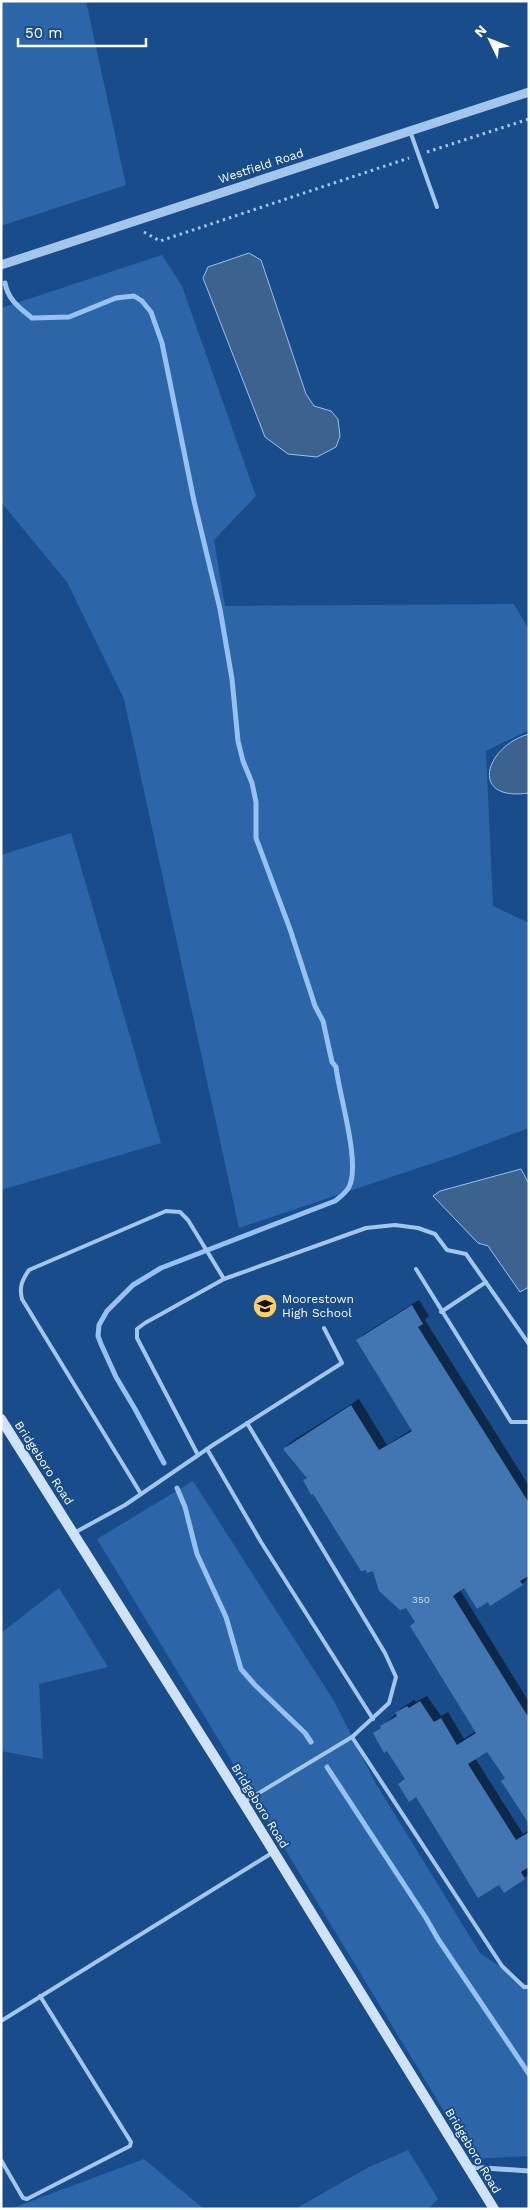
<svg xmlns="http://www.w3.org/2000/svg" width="530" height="2210" font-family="'Work Sans',sans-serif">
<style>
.green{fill:#2c66a8}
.water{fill:#3d628f;stroke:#96c1f0}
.shadow{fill:#0007}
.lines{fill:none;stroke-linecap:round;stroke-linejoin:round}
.stream{stroke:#96c1f0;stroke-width:5}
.building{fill:#4276b2}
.path{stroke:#a3c6ed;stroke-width:3;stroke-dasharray:2.5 4;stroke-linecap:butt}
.service{stroke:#a3c6ed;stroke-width:4}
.minor{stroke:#a3c6ed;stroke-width:5}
.tertiary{stroke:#a3c6ed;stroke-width:9}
.secondary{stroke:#d0e2fa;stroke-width:10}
.labels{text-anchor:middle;stroke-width:4;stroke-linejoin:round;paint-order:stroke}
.number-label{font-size:10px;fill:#d0ddec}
.street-label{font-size:12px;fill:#fff;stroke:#194c8a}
.poi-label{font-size:12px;fill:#fff;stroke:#194c8a;text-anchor:start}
</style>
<rect width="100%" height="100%" fill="#194c8a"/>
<g class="green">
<path d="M1,1h85l40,184 -125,41z"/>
<path d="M162,255l20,31 74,210 -42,44 11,66 289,-2 15,26v100l-43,21 7,155 36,17v205l-75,28 -215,72 -115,-529 -57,-117 -66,-80v-194z"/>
<path d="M71,833l90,310 -160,47v-335z"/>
<path d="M193,1481l141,220 42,83 104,169 49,34v169l-56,3 -376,-620z"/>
<path d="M59,1588l49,79 -69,17 4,75 -42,-8v-118z"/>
<path d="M408,2150l30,49 -10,10h-133l74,-42z"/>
<path d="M144,2159l60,50h-194z"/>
</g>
<g class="water">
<path d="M249,253l12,7 45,134 8,12 17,5 7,8 2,17 -4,11 -19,10 -29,-3 -23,-17 -62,-159 5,-11z"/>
<path d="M529,734v59c-61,9 -44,-47 0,-59z"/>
<path d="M521,1169l8,15v103l-9,5 -32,-46 -10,-3 -45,-47 7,-5z"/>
</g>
<path class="shadow" d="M419,1300l10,16 -4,4 104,166v91l-7,7 -34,16 -24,-13 -4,3 69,112v120l-23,-45 -19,-27 -12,8 48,76 6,-4v44l-5,4 -24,5 -84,-88 -16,-11 6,-6 -19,-29 -13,-15 29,-27 11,-7 2,2 11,-6 14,20 7,-4 16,27 12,-8 -69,-124 -33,-37 -61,-77 -9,-13 4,-3 -24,-28 7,-7 68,-43 28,46 25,-16 -55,-88 7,-7z"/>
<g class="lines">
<g class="stream">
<path d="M5,283c3,17 15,25 27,35l37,-1 47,-19 18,-2 8,5 9,11 11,31 32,158 26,108 12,70 6,62 5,20 9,22 4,19v36l34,91 25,77 8,15 9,41 4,5c3,28 25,96 13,120 -3,6 -9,10 -14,14l-174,67 -28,17 -26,26 -8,14 -1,11 3,8 15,33 19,32 29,54"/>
<path d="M177,1488l8,19 12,47 29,63 15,52 14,16 50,48 6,9"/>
<path d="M327,1767l99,151 12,21 91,135"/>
</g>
</g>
<path class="building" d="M412,1305l11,19 -5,3 111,176v73l-9,5 3,4 -33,21 -2,-4 -11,7 -13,-21 -11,8 74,119 2,-1v110l-28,-43 4,-3 -18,-26 -19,12 48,76 13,-8v35l-8,5 4,7 -21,14 -5,-8 -21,13 -62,-101 -7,5 -11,-18 7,-5 -18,-28 -3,2 -11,-20 8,-5 -1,-2 17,-10 -2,-3 12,-7 2,2 11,-7 14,21 7,-4 16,27 19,-12 -66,-107 5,-4 -9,-14 -6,2 -21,-19 -6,-20 -6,2 -1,-3 -5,1 -48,-77 -2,1 -8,-15 4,-2 -24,-29 68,-44 28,45 33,-19 -56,-91z"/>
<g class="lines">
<g class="path">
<path d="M427,152l102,-33"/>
<path d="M144,232l16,9 249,-83"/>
</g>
<g class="service">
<path d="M410,131l27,76"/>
<path d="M416,1269l95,153h18"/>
<path d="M441,1312l45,-30"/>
<path d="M207,1449l54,93 112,177"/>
<path d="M198,1455l-61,-117v-9l8,-6 79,-44 142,-51 29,-3 23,3 17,6 12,16 19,4 63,90"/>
<path d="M141,1494l-119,-195c-3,-12 0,-19 7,-29l137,-59 14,1 8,8 36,59"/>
<path d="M74,1533l51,-28 88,-60 129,-82 -18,-35"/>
<path d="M352,1737l150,229 22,21h5"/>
<path d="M244,1802l108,-65 37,-34 7,-26 -11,-24 -138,-230"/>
<path d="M1,2021l271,-168"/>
<path d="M1,2160l22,38 4,1 103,-53 1,-4 -91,-146"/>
</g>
<path class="minor" d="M469,2167l60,4"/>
<path class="tertiary" d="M1,265l528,-173"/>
<path class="secondary" d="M1,1419l242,383 251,407"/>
</g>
<defs>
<g id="school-disc" transform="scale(1.25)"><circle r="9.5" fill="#ffcf5f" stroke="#194c8a"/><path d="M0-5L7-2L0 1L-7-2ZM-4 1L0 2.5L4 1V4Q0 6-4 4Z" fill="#111"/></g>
</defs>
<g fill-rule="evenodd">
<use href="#school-disc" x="265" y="1306"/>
</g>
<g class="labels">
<g class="number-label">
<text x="421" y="1603">350</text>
</g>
<g class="street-label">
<text transform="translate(261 166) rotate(-18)" y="4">Westfield Road</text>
<text transform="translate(44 1463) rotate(57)" y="4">Bridgeboro Road</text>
<text transform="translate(260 1806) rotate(58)" y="4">Bridgeboro Road</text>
<text transform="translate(473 2151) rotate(59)" y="4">Bridgeboro Road</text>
</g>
<g class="poi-label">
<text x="282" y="1303">Moorestown<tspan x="282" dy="14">High School</tspan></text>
</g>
</g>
<rect width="530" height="2210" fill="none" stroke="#ffffff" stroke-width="5"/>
<g transform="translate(490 40) rotate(313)" stroke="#194c8a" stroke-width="4" paint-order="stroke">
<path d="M0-4L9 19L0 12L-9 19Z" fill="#ffffff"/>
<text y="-8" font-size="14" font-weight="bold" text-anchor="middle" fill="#ffffff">N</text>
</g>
<path d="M18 38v8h128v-8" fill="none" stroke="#ffffff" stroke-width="2.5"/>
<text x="25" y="38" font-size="15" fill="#ffffff" stroke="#194c8a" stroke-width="4" paint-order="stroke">50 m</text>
</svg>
